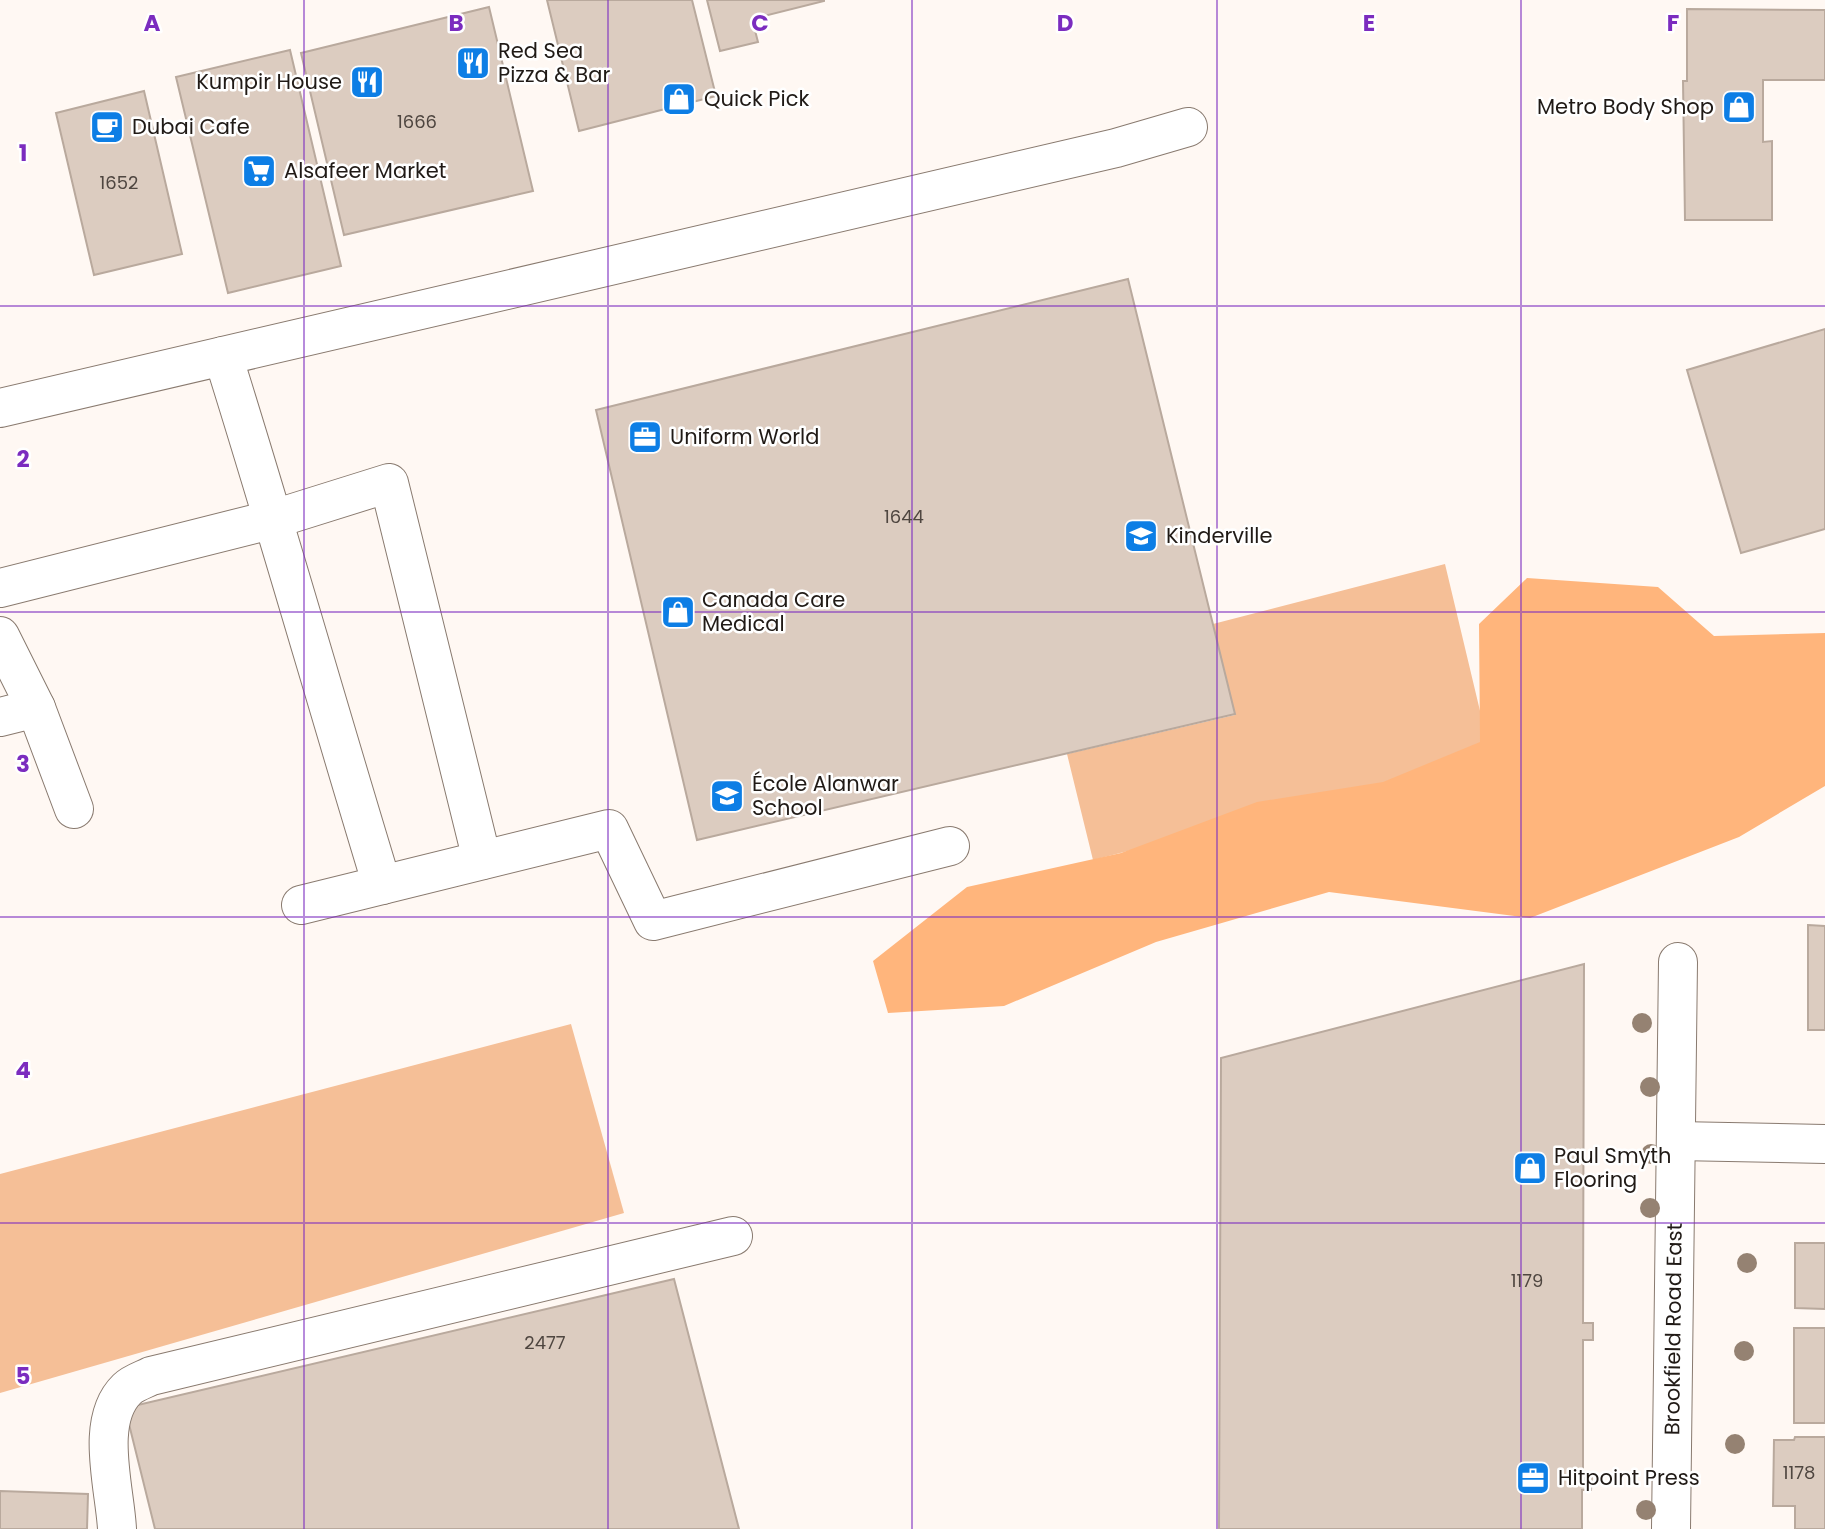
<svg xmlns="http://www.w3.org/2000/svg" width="1825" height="1529" font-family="Poppins,sans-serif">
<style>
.green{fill:#f5bf97}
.forest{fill:#ffb57c}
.building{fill:#dcccc0;stroke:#b9a99d;stroke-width:2}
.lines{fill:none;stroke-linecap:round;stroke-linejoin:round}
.minor-casing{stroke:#897a6f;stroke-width:40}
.minor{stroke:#fff;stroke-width:38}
.tree{fill:#958272}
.grid{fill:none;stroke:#7b2cbf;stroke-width:2;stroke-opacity:0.55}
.labels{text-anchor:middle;stroke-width:5;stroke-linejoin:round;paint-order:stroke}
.number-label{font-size:18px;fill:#4f4640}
.poi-label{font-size:21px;fill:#201a16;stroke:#fff;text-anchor:start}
.street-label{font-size:21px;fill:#201a16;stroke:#fff}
.grid-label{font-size:23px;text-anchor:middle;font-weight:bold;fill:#7b2cbf;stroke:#fff;stroke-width:5;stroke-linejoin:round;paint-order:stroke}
</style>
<rect width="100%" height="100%" fill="#fff8f3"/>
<g class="green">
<path d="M1445,564l46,193 -398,103 -26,-106 168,-39 -22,-91z"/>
<path d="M571,1024l53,189 -624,180v-219z"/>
</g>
<path class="forest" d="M1527,578l131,9 56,49 111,-3v153l-86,51 -209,81 -201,-26 -173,50 -152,64 -116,7 -15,-52 94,-74 154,-34 136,-51 126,-20 97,-40 -1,-118z"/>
<g class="building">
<path d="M547,0h145l24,96 -137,35z"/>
<path d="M707,0h117v1l-72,18 6,23 -38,9z"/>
<path d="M489,7l44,184 -189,44 -43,-182z"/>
<path d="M1687,9l138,1v70h-62v62l9,-1v79h-87l-2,-139h4z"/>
<path d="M290,50l51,216 -113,27 -52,-216z"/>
<path d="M144,91l38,163 -88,21 -38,-162z"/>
<path d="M1128,279l107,435 -538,126 -101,-430z"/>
<path d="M1825,329v200l-84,24 -54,-183z"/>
<path d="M1808,925l17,1v104h-17z"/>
<path d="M1584,964l-1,359h10v17h-10v134l9,1 -1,15h-9v39h-363l2,-471z"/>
<path d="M1795,1243h30v66l-30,-1z"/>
<path d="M674,1279l65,250h-584l-30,-121z"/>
<rect x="1794" y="1328" width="31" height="95"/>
<path d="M1795,1437h30v92h-30v-23h-22l1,-66h20z"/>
<path d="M0,1491l88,3 -1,35h-87z"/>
</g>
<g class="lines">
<g class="minor-casing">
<g id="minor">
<path d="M223,356c55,175 105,352 159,529"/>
<path d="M0,408l1116,-260 72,-21"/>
<path d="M0,588l274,-69 115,-36 93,377"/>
<path d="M0,636l36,72 38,101"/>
<path d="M0,717l36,-9"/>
<path d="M301,905l308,-76 44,92 297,-75"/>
<path d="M1677,1141l148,3"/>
<path d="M117,1529c-2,-41 -23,-108 10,-140 6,-6 16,-9 24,-13l582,-140"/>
<path id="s1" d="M1671,1529l7,-567"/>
</g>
</g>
<use href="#minor" class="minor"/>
</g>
<g class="tree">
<circle cx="1642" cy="1023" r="10"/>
<circle cx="1650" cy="1087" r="10"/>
<circle cx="1651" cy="1154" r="10"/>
<circle cx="1650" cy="1208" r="10"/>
<circle cx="1747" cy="1263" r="10"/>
<circle cx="1744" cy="1351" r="10"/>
<circle cx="1735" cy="1444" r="10"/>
<circle cx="1646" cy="1510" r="10"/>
</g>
<path class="grid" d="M304,0v1529M608,0v1529M912,0v1529M1217,0v1529M1521,0v1529M0,306h1825M0,612h1825M0,917h1825M0,1223h1825"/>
<defs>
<g id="restaurant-square" transform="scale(1.75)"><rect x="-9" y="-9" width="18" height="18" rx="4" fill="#0d7ee5" stroke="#fff"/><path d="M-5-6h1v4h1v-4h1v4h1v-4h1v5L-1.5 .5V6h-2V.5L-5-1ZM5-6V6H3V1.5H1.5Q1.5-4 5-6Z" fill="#fff"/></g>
<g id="shop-square" transform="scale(1.75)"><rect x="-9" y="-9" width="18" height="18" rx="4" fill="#0d7ee5" stroke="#fff"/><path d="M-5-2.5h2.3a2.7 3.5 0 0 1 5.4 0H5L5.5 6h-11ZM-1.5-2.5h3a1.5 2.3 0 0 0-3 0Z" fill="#fff"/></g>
<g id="cafe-square" transform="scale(1.75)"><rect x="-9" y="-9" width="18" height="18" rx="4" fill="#0d7ee5" stroke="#fff"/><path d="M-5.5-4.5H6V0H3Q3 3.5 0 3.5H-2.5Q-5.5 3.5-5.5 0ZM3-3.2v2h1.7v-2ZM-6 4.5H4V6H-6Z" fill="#fff"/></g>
<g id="supermarket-square" transform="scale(1.75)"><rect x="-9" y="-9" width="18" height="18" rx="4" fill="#0d7ee5" stroke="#fff"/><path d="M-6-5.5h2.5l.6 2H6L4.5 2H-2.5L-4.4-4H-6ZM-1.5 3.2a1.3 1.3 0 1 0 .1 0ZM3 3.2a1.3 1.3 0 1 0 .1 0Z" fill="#fff"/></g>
<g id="office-square" transform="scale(1.75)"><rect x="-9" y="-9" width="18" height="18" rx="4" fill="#0d7ee5" stroke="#fff"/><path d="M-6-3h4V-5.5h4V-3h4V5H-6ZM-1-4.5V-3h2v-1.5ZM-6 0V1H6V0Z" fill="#fff"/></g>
<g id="school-square" transform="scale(1.75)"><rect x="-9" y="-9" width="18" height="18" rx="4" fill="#0d7ee5" stroke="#fff"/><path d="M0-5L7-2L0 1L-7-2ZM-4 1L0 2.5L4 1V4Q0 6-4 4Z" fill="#fff"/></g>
</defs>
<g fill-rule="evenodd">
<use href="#restaurant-square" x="473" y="63"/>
<use href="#restaurant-square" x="367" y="82"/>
<use href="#shop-square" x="679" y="99"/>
<use href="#shop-square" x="1739" y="107"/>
<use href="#cafe-square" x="107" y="127"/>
<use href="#supermarket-square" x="259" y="171"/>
<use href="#office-square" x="645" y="437"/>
<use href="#school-square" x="1141" y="536"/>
<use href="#shop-square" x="678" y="612"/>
<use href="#school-square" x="727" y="796"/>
<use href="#shop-square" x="1530" y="1168"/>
<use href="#office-square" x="1533" y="1478"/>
</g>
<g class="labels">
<g class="number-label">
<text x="417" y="128">1666</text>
<text x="119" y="189">1652</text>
<text x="904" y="523">1644</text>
<text x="1527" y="1287">1179</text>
<text x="545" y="1349">2477</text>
<text x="1799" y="1479">1178</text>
</g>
<g class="poi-label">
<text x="498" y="58">Red Sea<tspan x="498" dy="24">Pizza &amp; Bar</tspan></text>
<text x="342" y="89" text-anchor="end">Kumpir House</text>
<text x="704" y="106">Quick Pick</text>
<text x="1714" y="114" text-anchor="end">Metro Body Shop</text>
<text x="132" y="134">Dubai Cafe</text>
<text x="284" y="178">Alsafeer Market</text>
<text x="670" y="444">Uniform World</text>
<text x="1166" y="543">Kinderville</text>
<text x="702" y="607">Canada Care<tspan x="702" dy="24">Medical</tspan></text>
<text x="752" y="791">École Alanwar<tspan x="752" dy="24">School</tspan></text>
<text x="1554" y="1163">Paul Smyth<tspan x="1554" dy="24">Flooring</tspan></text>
<text x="1558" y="1485">Hitpoint Press</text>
</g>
<g class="street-label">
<text dy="7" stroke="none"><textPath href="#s1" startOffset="200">Brookfield Road East</textPath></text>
</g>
</g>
<g class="grid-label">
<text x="152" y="31">A</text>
<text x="456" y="31">B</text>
<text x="760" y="31">C</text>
<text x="1065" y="31">D</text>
<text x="1369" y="31">E</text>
<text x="1673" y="31">F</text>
<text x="23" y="161">1</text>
<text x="23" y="467">2</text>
<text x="23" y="772">3</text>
<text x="23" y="1078">4</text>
<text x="23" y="1384">5</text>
</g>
</svg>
